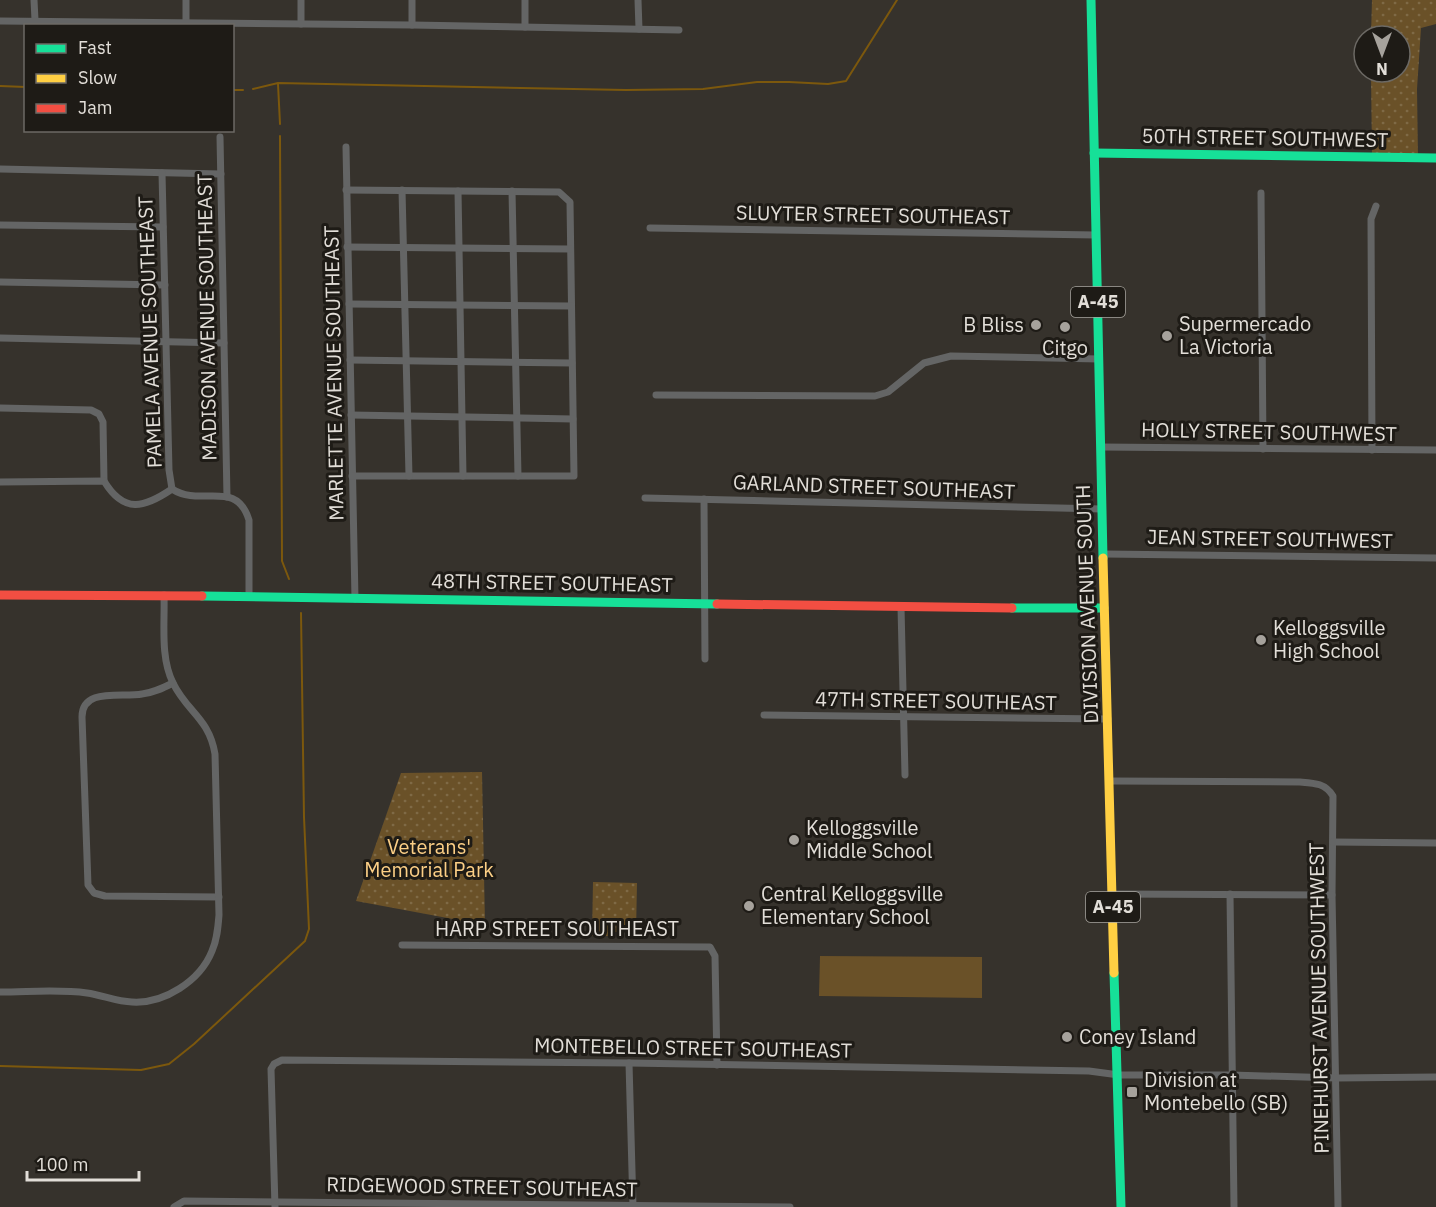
<svg xmlns="http://www.w3.org/2000/svg" width="1436" height="1207" font-family="'IBM Plex Sans',sans-serif">
<style>
.green{fill:#6a5128}
.park{fill:url(#park-dots)}
.lines{fill:none;stroke-linecap:round;stroke-linejoin:round}
.stream{stroke:#7c580d;stroke-width:2}
.street{stroke:#646565;stroke-width:7}
.fast{stroke:#16e098;stroke-width:9}
.slow{stroke:#ffcf43;stroke-width:9}
.jam{stroke:#f24e42;stroke-width:9}
.poi-dot{fill:#a6a29c;stroke:#1e1b16;stroke-width:2}
.labels{text-anchor:middle;stroke-width:6;stroke-linejoin:round;paint-order:stroke}
.shield{fill:#1e1b16;stroke:#a7a49e;stroke-width:1.5}
.shield-label{font-size:18px;font-weight:bold;fill:#e2ded8}
.street-label{font-size:20px;fill:#e2ded8;stroke:#1e1b16}
.poi-label{font-size:20px;fill:#e2ded8;stroke:#1e1b16;text-anchor:start}
.park-label{font-size:20px;fill:#fccf86;stroke:#1e1b16}
</style>
<defs>
<pattern id="park-dots" width="8" height="8" patternUnits="userSpaceOnUse" patternTransform="scale(1.5)"><rect width="8" height="8" fill="#6a5128"/><path d="M2 2h.1M6 6h.1" fill="none" stroke="#7f6a46" stroke-width="1.8" stroke-linecap="round"/></pattern>
</defs>
<rect width="100%" height="100%" fill="#36322c"/>
<path class="green" d="M820,956l162,1v41l-163,-2z"/>
<g class="park">
<path d="M1372,0h64v24l-15,4 -4,61 1,69 -46,-1 -1,-85h29v-36h-29z"/>
<path d="M482,772l3,153 -129,-24 45,-128z"/>
<path d="M593,882l44,1 -1,49h-26v4h-18z"/>
</g>
<g class="lines">
<g class="stream">
<path d="M278,84l2,40"/>
<path d="M0,86l26,1"/>
<path d="M253,89l25,-6 348,7 77,-1 54,-7h32l39,2 18,-3 51,-81"/>
<path d="M232,90h11"/>
<path d="M280,136l2,425 7,18"/>
<path d="M0,1066l141,4 28,-6 25,-20 111,-103 4,-12 -5,-112 -3,-204"/>
</g>
<g class="street">
<path d="M34,0l1,20"/>
<path d="M186,0v22"/>
<path d="M301,0v24"/>
<path d="M412,0v25"/>
<path d="M525,0v27"/>
<path d="M638,0l1,29"/>
<path d="M0,21l412,4 267,5"/>
<path d="M220,137l7,360"/>
<path d="M346,147l9,452"/>
<path d="M0,169l221,5"/>
<path d="M162,173l7,297 3,19"/>
<path d="M346,190l213,2 11,10 4,274h-222"/>
<path d="M402,190l7,286"/>
<path d="M458,191l5,285"/>
<path d="M512,191l6,285"/>
<path d="M1261,193l2,256"/>
<path d="M0,225l163,2"/>
<path d="M650,228l446,7"/>
<path d="M347,247l223,2"/>
<path d="M0,282l165,3"/>
<path d="M349,304l222,2"/>
<path d="M0,338l224,5"/>
<path d="M350,360l222,3"/>
<path d="M656,395l219,1 13,-4 36,-29 27,-7 148,3"/>
<path d="M0,408l91,2 8,4 4,8 1,59"/>
<path d="M351,415l222,4"/>
<path d="M1101,447l335,3"/>
<path d="M1372,450l-1,-231 5,-13"/>
<path d="M0,482l104,-1c20,33 40,27 68,8 29,19 64,-11 77,31v76"/>
<path d="M645,498l457,11"/>
<path d="M704,499l1,160"/>
<path d="M1104,554l332,4"/>
<path d="M901,607l4,168"/>
<path d="M173,683c-10,5 -20,10 -31,11 -20,4 -60,-7 -60,23l6,168 6,8 11,3 114,1"/>
<path d="M764,715l344,4"/>
<path d="M1110,781l190,1c14,1 25,1 33,14l-1,99 6,312"/>
<path d="M1333,842l103,1"/>
<path d="M1113,894l219,1"/>
<path d="M1230,894l4,313"/>
<path d="M402,945l308,2 5,9 2,109"/>
<path d="M0,992c29,0 59,-3 87,1 15,2 30,9 45,9 32,2 68,-21 80,-51 5,-11 6,-23 7,-36l-4,-161c-6,-36 -28,-42 -42,-71 -13,-26 -8,-60 -9,-88"/>
<path d="M629,1063l4,144"/>
<path d="M174,1207l10,-6 606,6"/>
<path d="M275,1207l-4,-138 3,-5 8,-4 347,3 460,8 30,4h112l106,3 99,-1"/>
</g>
<g class="fast">
<path d="M1091,0l12,558"/>
<path d="M1094,153l342,5"/>
<path d="M202,596l515,8"/>
<path d="M1012,608h92"/>
<path d="M1114,973l7,234"/>
</g>
<path class="slow" d="M1103,558l11,415"/>
<g class="jam">
<path d="M0,595l202,1"/>
<path d="M717,604l295,4"/>
</g>
</g>
<g class="poi-dot">
<circle cx="1036" cy="325" r="6"/>
<circle cx="1065" cy="327" r="6"/>
<circle cx="1167" cy="336" r="6"/>
<circle cx="1261" cy="640" r="6"/>
<circle cx="794" cy="840" r="6"/>
<circle cx="749" cy="906" r="6"/>
<circle cx="1067" cy="1037" r="6"/>
<rect x="1126" y="1086" width="12" height="12" rx="3"/>
</g>
<g class="labels">
<g class="shield">
<rect x="1071" y="287" width="54" height="30" rx="4.5"/>
<rect x="1086" y="892" width="54" height="30" rx="4.5"/>
</g>
<g class="shield-label">
<text x="1098" y="308">A-45</text>
<text x="1113" y="913">A-45</text>
</g>
<g class="street-label">
<text transform="translate(1265 138) rotate(1)" y="7">50TH STREET SOUTHWEST</text>
<text transform="translate(873 215) rotate(1)" y="7">SLUYTER STREET SOUTHEAST</text>
<text transform="translate(207 317) rotate(-91)" y="7">MADISON AVENUE SOUTHEAST</text>
<text transform="translate(150 332) rotate(-92)" y="7">PAMELA AVENUE SOUTHEAST</text>
<text transform="translate(334 373) rotate(-91)" y="7">MARLETTE AVENUE SOUTHEAST</text>
<text transform="translate(1269 432) rotate(1)" y="7">HOLLY STREET SOUTHWEST</text>
<text transform="translate(874 487) rotate(2)" y="7">GARLAND STREET SOUTHEAST</text>
<text transform="translate(1270 539) rotate(1)" y="7">JEAN STREET SOUTHWEST</text>
<text transform="translate(552 583) rotate(1)" y="7">48TH STREET SOUTHEAST</text>
<text transform="translate(1087 604) rotate(-92)" y="7">DIVISION AVENUE SOUTH</text>
<text transform="translate(936 701) rotate(1)" y="7">47TH STREET SOUTHEAST</text>
<text x="557" y="936">HARP STREET SOUTHEAST</text>
<text transform="translate(1319 998) rotate(-91)" y="7">PINEHURST AVENUE SOUTHWEST</text>
<text transform="translate(693 1048) rotate(1)" y="7">MONTEBELLO STREET SOUTHEAST</text>
<text transform="translate(482 1187) rotate(1)" y="7">RIDGEWOOD STREET SOUTHEAST</text>
</g>
<g class="poi-label">
<text x="1179" y="331">Supermercado<tspan x="1179" dy="23">La Victoria</tspan></text>
<text x="1024" y="332" text-anchor="end">B Bliss</text>
<text x="1065" y="355" text-anchor="middle">Citgo</text>
<text x="1273" y="635">Kelloggsville<tspan x="1273" dy="23">High School</tspan></text>
<text x="806" y="835">Kelloggsville<tspan x="806" dy="23">Middle School</tspan></text>
<text x="761" y="901">Central Kelloggsville<tspan x="761" dy="23">Elementary School</tspan></text>
<text x="1079" y="1044">Coney Island</text>
<text x="1144" y="1087">Division at<tspan x="1144" dy="23">Montebello (SB)</tspan></text>
</g>
<g class="park-label">
<text x="429" y="854">Veterans'<tspan x="429" dy="23">Memorial Park</tspan></text>
</g>
</g>
<rect x="24" y="24" width="210" height="108" fill="#1e1b16" stroke="#6c6964" stroke-width="1.5"/>
<rect x="36" y="44" width="30" height="9" fill="#16e098" stroke="#6c6964" stroke-width="1.5"/>
<text x="78" y="54" font-size="18" fill="#e2ded8">Fast</text>
<rect x="36" y="74" width="30" height="9" fill="#ffcf43" stroke="#6c6964" stroke-width="1.5"/>
<text x="78" y="84" font-size="18" fill="#e2ded8">Slow</text>
<rect x="36" y="104" width="30" height="9" fill="#f24e42" stroke="#6c6964" stroke-width="1.5"/>
<text x="78" y="114" font-size="18" fill="#e2ded8">Jam</text>
<g transform="translate(1382 54) rotate(180)"><circle r="28" fill="#1e1b16" stroke="#6c6964" stroke-width="1.5"/>
<path d="M0-4.5L10 22L0 15L-10 22Z" fill="#a6a29c"/>
<text y="-9" font-size="16" font-weight="bold" text-anchor="middle" fill="#e2ded8">N</text>
</g>
<path d="M27 1171v9h112v-9" fill="none" stroke="#e2ded8" stroke-width="3"/>
<text x="36" y="1171" font-size="18" fill="#e2ded8" stroke="#1e1b16" stroke-width="4.5" paint-order="stroke">100 m</text>
</svg>
